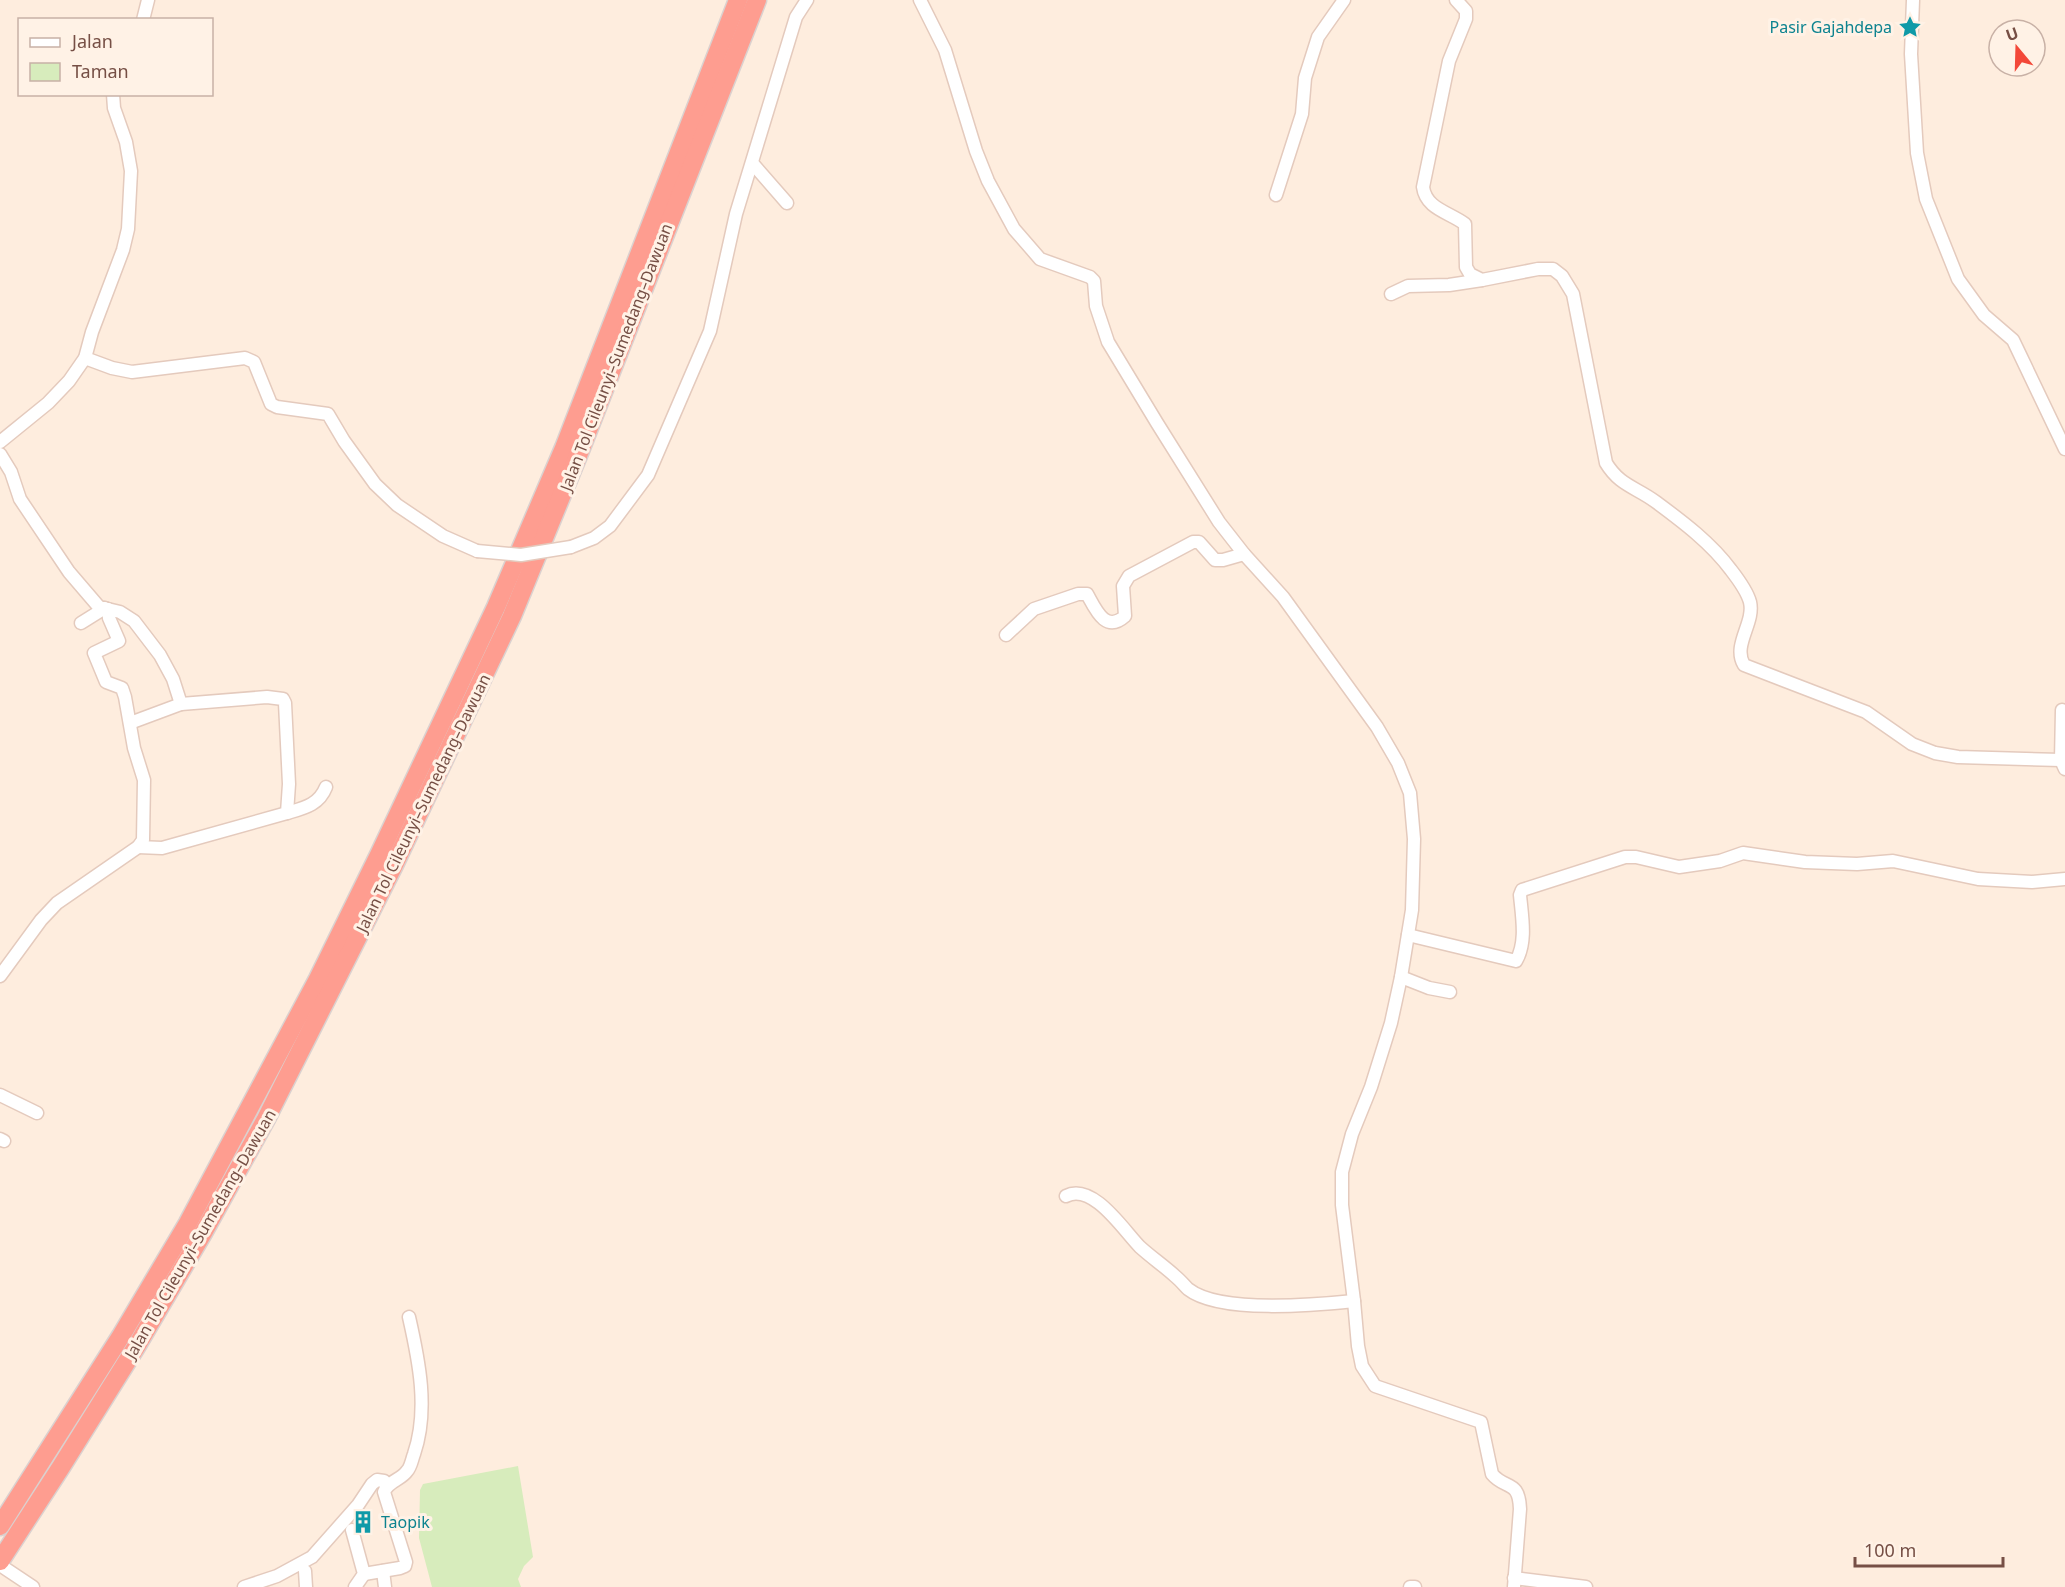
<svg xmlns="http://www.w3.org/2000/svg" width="2065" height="1587" font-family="'Noto Sans',sans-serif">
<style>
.green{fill:#d7ecbc}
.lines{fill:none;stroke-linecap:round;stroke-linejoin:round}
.minor-casing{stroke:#e4cabd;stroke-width:15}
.highway-casing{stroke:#dbd1cf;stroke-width:21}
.minor{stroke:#fff;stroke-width:12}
.highway{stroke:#fe9d90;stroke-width:18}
.minor-bridge-casing{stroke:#e4cabd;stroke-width:15;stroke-linecap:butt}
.minor-bridge{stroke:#fff;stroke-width:12}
.labels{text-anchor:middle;stroke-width:6;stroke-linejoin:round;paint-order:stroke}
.culture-label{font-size:16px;fill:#0d838f;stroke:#fff2e6;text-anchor:end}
.street-label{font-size:16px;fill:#764f45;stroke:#fff2e6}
</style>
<rect width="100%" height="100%" fill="#feedde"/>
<path class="green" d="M518,1466l15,91 -9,9 -6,13 3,8h-89l-13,-49 1,-48 3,-6z"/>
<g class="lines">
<g class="minor-casing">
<g id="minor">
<path d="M920,0l25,50 31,101 12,30 26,48 26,30 50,18 4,4 2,25 12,36 49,81 62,99 25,32 39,43 94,130 21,36 12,30 4,46 -2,71 -11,67 -10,46 -20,64 -19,47 -10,38v33l12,96 4,45 4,20 13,20 106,36 11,52c13,16 27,5 28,35l-6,78"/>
<path d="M1456,0l10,11v8l-17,42 -26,126c3,22 26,25 42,37l1,43 4,7 12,6 56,-11h15l9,7 11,18 33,169c14,23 30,24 50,39 27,20 55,41 75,68 7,9 16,21 19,32 5,21 -18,43 -6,63l122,47 46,32 23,9 23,4 103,3"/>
<path d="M1913,0l-2,54 6,99 9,46 32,80 26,36 29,25 52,109"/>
<path d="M143,20l5,-20"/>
<path d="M753,164l34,39"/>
<path d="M1276,195l26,-81 3,-36 13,-41 26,-37"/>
<path d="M1391,294l17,-8 41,-1 33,-5"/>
<path d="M85,358l27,10 20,4 113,-14 9,4 17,42 6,3 51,7 16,27 31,43 22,21 46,31 34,15"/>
<path d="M0,442l48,-39 21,-22 16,-23 7,-26 31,-82 5,-21 3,-58 -5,-29 -12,-34 -1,-14"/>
<path d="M0,454l11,18 9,27 49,73 30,35 21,5 14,9 26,34 13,24 8,25 86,-7 16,2 2,4 4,81 -2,29 -125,35 -24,-1"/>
<path d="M571,547l23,-9 16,-12 38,-51 62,-144 26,-117 60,-197 11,-17"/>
<path d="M81,623l24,-15"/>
<path d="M1006,635l28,-26 44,-15h9c8,14 18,40 38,22l-2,-30 6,-10 64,-34h6l16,18h8l21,-6"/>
<path d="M2062,710l-1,50 4,9"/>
<path d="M130,723l51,-19"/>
<path d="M287,813c17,-5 32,-8 39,-26"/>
<path d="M1408,935l108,26c11,-19 6,-44 4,-66l2,-5 103,-33h11l43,10 41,-6 23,-8 62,9 52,2 36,-3 85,18 54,3 33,-3"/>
<path d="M0,976l41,-56 16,-17 81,-56 5,-7 1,-60 -10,-32 -9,-51 -3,-9 -16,-6 -12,-29 25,-12 -10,-23 -1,-9"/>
<path d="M1401,977l28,11 21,4"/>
<path d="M0,1095l37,18"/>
<path d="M0,1139l4,2"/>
<path d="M1066,1196c27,-14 58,35 74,51 11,10 24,19 35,29 5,4 9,9 13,13 32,25 127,16 166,12"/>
<path d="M352,1530l12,44 -9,13"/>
<path d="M0,1565l33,22"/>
<path d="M305,1571l1,16"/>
<path d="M383,1571l2,16"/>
<path d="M364,1574l36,-6 5,-2 1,-4 -22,-70c4,-11 17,-12 23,-21 4,-4 5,-12 7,-17 15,-44 5,-93 -5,-137"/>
<path d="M1514,1578l72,9"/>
<path d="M244,1587l33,-11 35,-19 46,-52 14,-21 5,-4 7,1 2,5"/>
<path d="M1410,1587h5"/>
</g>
</g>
<g class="highway-casing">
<g id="highway">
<path d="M0,1526l121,-190 67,-113 130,-244 61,-124 117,-248 68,-159 174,-448"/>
<path d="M0,1561l61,-94 75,-120 67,-114 63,-114 128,-254 118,-249 67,-163 178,-453"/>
</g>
</g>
<use href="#minor" class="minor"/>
<use href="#highway" class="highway"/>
<g class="minor-bridge-casing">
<path id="minor-bridge" d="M477,551l44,4 50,-8"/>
</g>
<use href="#minor-bridge" class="minor-bridge"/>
</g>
<defs>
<g id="sight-bare" transform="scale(1.8)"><path d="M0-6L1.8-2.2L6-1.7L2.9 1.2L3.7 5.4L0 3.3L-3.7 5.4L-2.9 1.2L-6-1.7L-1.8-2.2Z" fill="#0f9aa8" stroke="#fff2e6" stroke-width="2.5" paint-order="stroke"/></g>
<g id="building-bare" transform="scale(1.8)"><path d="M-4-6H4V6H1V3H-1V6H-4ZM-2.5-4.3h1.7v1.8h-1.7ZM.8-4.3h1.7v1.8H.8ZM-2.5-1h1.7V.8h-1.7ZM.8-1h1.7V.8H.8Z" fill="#0f9aa8" stroke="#fff2e6" stroke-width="2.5" paint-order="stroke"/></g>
</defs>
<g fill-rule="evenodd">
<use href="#sight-bare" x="1910" y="27"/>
<use href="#building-bare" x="363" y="1522"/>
</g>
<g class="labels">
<g class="culture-label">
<text x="1892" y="33">Pasir Gajahdepa</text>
<text x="381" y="1528" text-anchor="start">Taopik</text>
</g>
<g class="street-label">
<text transform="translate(616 357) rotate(-69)" y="6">Jalan Tol Cileunyi–Sumedang–Dawuan</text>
<text transform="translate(423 803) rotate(-64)" y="6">Jalan Tol Cileunyi–Sumedang–Dawuan</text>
<text transform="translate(200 1234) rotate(-60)" y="6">Jalan Tol Cileunyi–Sumedang–Dawuan</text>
</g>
</g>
<rect x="18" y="18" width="195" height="78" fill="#fff2e6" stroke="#c8b1a6" stroke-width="1.5"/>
<rect x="30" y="38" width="30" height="9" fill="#ffffff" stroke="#c8b1a6" stroke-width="1.5"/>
<text x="72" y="48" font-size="18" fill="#764f45">Jalan</text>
<rect x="30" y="63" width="30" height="18" fill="#d7ecbc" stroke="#c8b1a6" stroke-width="1.5"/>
<text x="72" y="78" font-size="18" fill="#764f45">Taman</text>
<g transform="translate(2017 48) rotate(341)"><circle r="28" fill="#fff2e6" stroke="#c8b1a6" stroke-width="1.5"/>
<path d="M0-4.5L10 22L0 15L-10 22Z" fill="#f34839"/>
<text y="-9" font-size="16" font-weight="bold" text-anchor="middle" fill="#764f45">U</text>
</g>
<path d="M1855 1557v9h148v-9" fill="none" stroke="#764f45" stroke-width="3"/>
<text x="1864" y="1557" font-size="18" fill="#764f45" stroke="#fff2e6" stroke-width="4.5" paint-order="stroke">100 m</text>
</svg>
